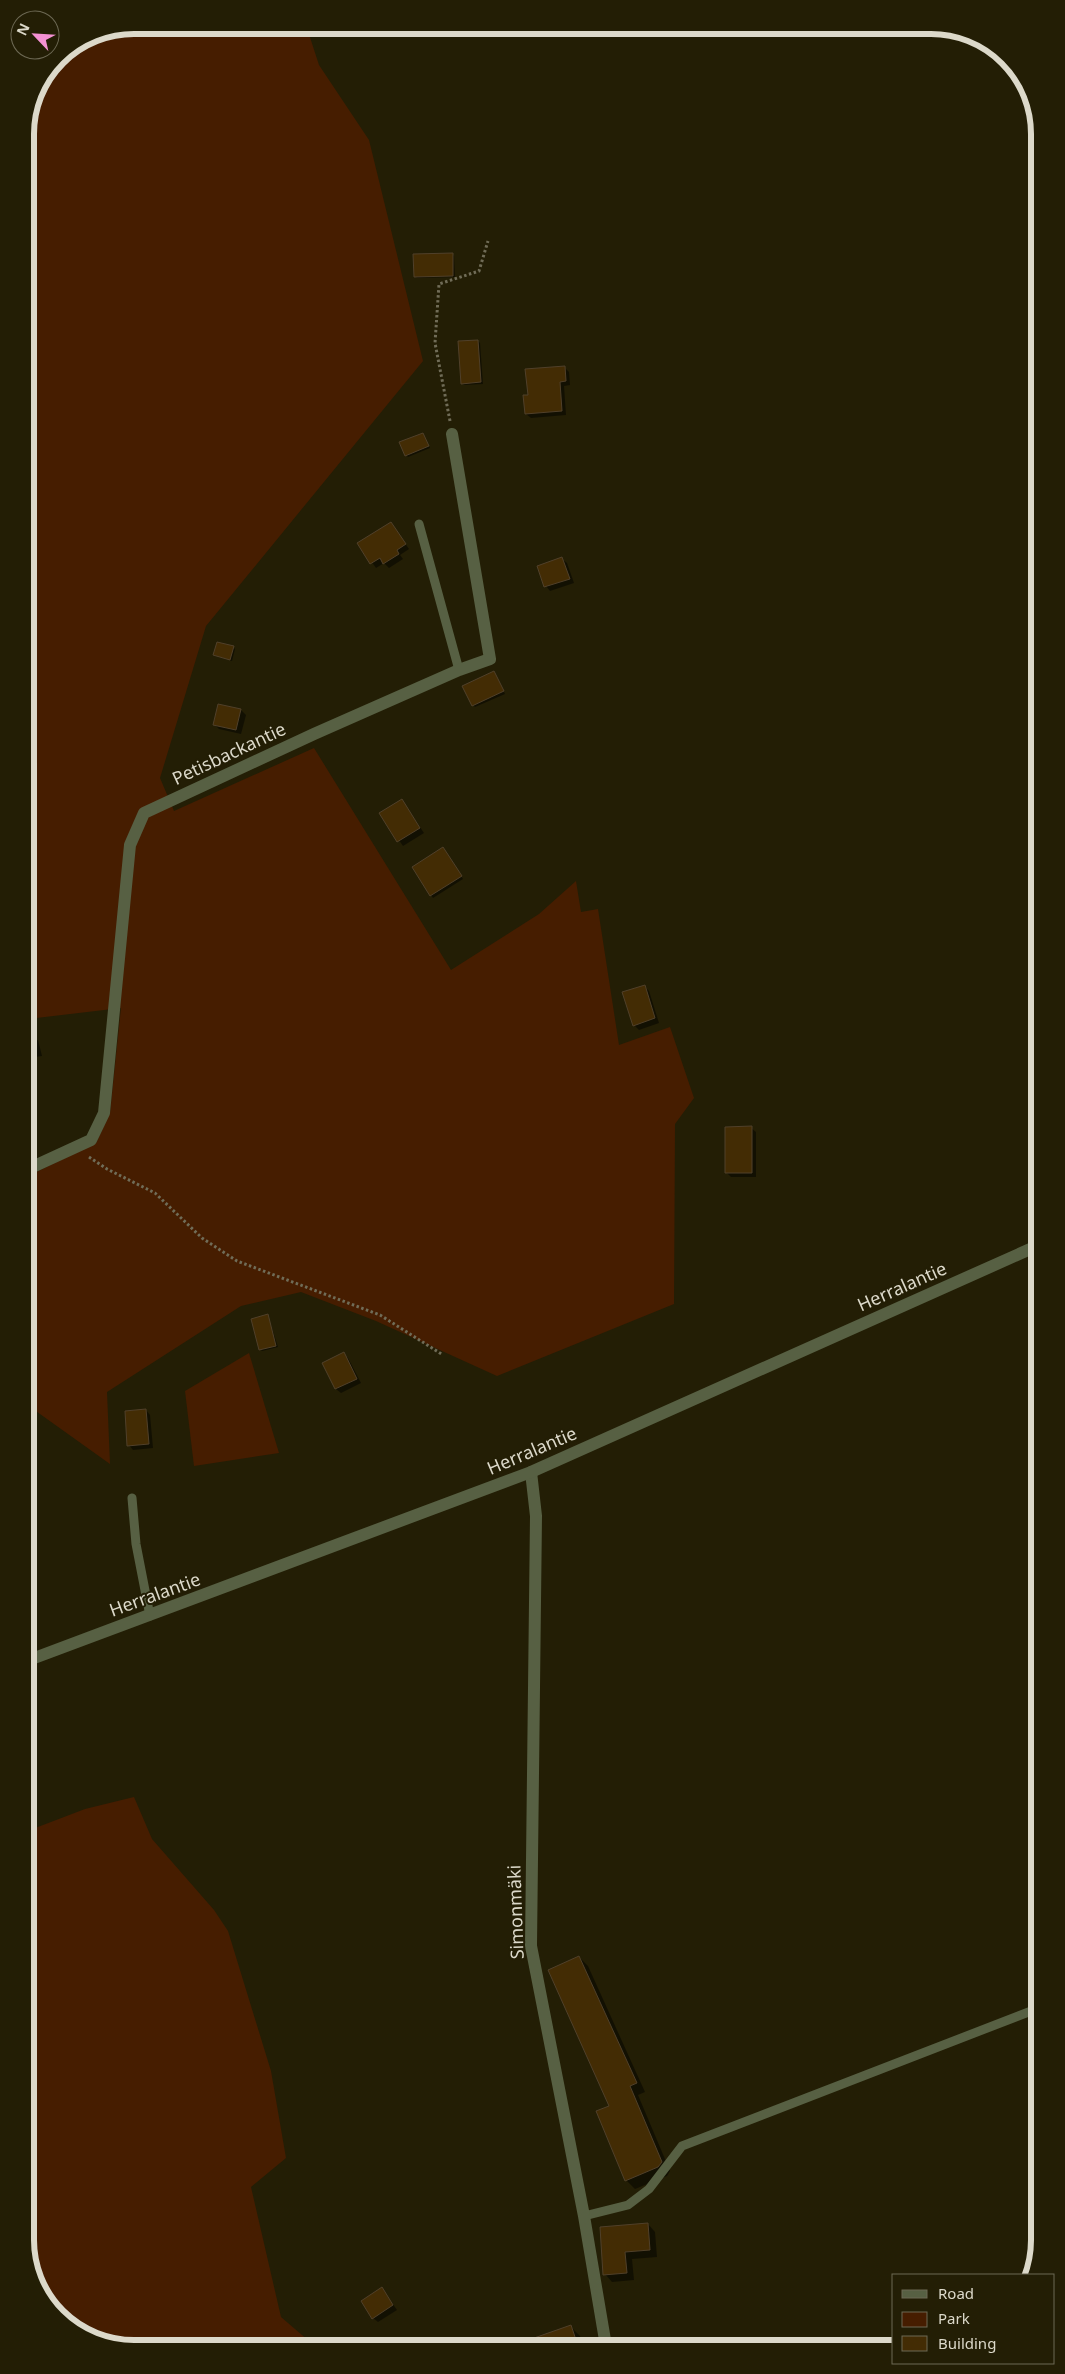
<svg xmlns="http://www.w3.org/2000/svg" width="1065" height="2374" font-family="'Noto Sans',sans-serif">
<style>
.green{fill:#461d00}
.shadow{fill:#0007}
.building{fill:#432c04;stroke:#50402a}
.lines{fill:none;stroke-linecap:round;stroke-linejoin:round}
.path{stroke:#706c57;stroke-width:3;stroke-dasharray:2.5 2.5;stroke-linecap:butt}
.service{stroke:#576043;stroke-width:9}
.minor{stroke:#576043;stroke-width:12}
.tertiary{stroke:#576043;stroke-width:12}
.labels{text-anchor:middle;stroke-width:4;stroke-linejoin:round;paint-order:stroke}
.street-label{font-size:18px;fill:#dcd9ca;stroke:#231e05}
.rim{fill:none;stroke:#dcd9ca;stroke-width:6}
</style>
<rect width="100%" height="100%" fill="#231e05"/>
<g class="green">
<path d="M134,25h172l13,40 50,75 54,221 -217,265 -46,152 14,33 140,-63 137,222 88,-56 37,-33 5,31 17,-3 21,136 51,-18 24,71 -19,26 -1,180 -177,72 -121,-55 -75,-29 -60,14 -134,86 3,72 -77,-55 -5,-33v-200l68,-33 14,-30 11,-105 -93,11 -3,-892 8,-35 24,-35 35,-24z"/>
<path d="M249,1353l30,100 -85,13 -9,-75z"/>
<path d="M134,1797l18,42 62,71 14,21 43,140 15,87 -35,29 30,130 35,30 -190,2 -58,-22 -37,-51 -1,-446 55,-21z"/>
</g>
<g class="shadow">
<path d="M452,254l2,2 1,21 -38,1 -2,-2z"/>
<path d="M478,341l2,2 3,41 -19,1 -2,-2z"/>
<path d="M564,367l5,5 1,13 -6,1 2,29 -35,3 -5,-4 3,-18z"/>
<path d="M423,434l7,14 -22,9 -2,-2z"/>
<path d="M391,523l18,26 -9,6 3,4 -14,9 -5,-5 -8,5 -17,-24z"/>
<path d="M562,559l5,4 7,20 -24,8 -4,-5z"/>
<path d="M233,647l2,2 -3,12 -17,-6z"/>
<path d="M494,672l11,22 -30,13 -2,-2z"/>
<path d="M219,705l22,5 5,5 -5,19 -22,-5 -5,-5z"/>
<path d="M402,801l22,32 -21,13 -22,-32z"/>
<path d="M445,851l18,28 -30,19 -20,-30z"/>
<path d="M644,986l5,5 10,32 -20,7 -5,-5z"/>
<path d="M38,1040l4,16 -14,2v-16z"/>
<path d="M751,1128l5,4v45h-25l-4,-4z"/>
<path d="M268,1316l10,31 -16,4 -2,-2z"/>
<path d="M343,1354l5,4 13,25 -20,10 -5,-4 -13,-26z"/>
<path d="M146,1410l4,5 3,33 -20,2 -4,-5z"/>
<path d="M579,1957l9,9 57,126 -7,3 32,76 -3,5 -32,13 -9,-9z"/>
<path d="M648,2224l7,8 2,25 -25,2 2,21 -22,2 -7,-8z"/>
<path d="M382,2289l15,21 -19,12 -5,-4z"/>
<path d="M570,2326l10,10 4,10h-70z"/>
<path d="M471,2339l6,7 -29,1z"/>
</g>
<g class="building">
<path d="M453,253v23l-39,1 -1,-23z"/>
<path d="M478,340l3,42 -20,2 -3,-43z"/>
<path d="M565,366l1,15 -6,1 2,29 -37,3 -2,-19h5l-3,-26z"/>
<path d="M423,433l6,13 -24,10 -6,-14z"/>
<path d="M391,522l15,22 -9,6 2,4 -16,10 -3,-6 -10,6 -13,-21z"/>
<path d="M562,557l8,22 -26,8 -7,-21z"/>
<path d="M217,642l17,4 -4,14 -17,-5z"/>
<path d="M494,671l10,20 -32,15 -10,-20z"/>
<path d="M218,704l23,5 -5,21 -23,-5z"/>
<path d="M402,799l18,29 -23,14 -18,-29z"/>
<path d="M443,847l19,29 -32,20 -18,-29z"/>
<path d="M645,985l10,33 -22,8 -11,-34z"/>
<path d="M752,1126v47h-27v-46z"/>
<path d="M268,1314l8,32 -17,4 -8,-31z"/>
<path d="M344,1352l13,27 -22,10 -13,-26z"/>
<path d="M146,1409l3,35 -22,2 -2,-35z"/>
<path d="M579,1956l58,127 -7,3 32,76 -4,5 -33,14 -29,-70 13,-5 -61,-136z"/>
<path d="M648,2223l2,27 -25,2 2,21 -24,2 -3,-48z"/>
<path d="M382,2287l11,18 -21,14 -11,-18z"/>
<path d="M571,2325l7,21h-61v-2z"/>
</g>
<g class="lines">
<g class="path">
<path d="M450,421l-15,-78 4,-59 40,-13 9,-30"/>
<path d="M89,1157l18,12 48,24 47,45 35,23 143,54 63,40"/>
</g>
<g class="service">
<path d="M419,524l40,146"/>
<path d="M132,1498l4,46 14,72"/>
<path d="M584,2216l44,-11 21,-16 33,-43 357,-138"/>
</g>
<g class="minor">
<path d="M28,1169l63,-29 13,-27 26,-268 14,-32 170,-79 145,-64 31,-11 -38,-225"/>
<path d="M531,1472l5,44 -5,430 53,270 22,130"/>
</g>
<path class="tertiary" d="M29,1660l502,-188 506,-226"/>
</g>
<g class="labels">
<g class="street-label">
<text transform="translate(229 754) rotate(-25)" y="6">Petisbackantie</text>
<text transform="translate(902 1287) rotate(-24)" y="6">Herralantie</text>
<text transform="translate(532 1451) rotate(-23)" y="6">Herralantie</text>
<text transform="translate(155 1595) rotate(-20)" y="6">Herralantie</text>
<text transform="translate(516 1912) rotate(-92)" y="6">Simonmäki</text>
</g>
</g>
<path d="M0 0H1065V2374H0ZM134 34H931A100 100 0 0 1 1031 134V2240A100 100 0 0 1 931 2340H134A100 100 0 0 1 34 2240V134A100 100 0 0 1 134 34Z" fill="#231e05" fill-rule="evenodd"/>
<path class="rim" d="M134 34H931A100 100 0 0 1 1031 134V2240A100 100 0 0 1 931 2340H134A100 100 0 0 1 34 2240V134A100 100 0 0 1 134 34Z"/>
<rect x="892" y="2274" width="162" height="90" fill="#231e05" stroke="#6d6954"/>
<rect x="902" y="2290" width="25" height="8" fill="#576043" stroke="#6d6954"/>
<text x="938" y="2299" font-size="15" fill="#dcd9ca">Road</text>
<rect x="902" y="2312" width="25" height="15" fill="#461d00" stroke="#6d6954"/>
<text x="938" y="2324" font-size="15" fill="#dcd9ca">Park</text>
<rect x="902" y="2336" width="25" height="15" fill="#432c04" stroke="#6d6954"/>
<text x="938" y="2349" font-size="15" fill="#dcd9ca">Building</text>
<g transform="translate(35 35) rotate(295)"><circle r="24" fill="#231e05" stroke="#6d6954"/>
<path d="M0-4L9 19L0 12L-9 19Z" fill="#f491d3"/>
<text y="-8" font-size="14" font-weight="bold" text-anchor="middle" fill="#dcd9ca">N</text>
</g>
</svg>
